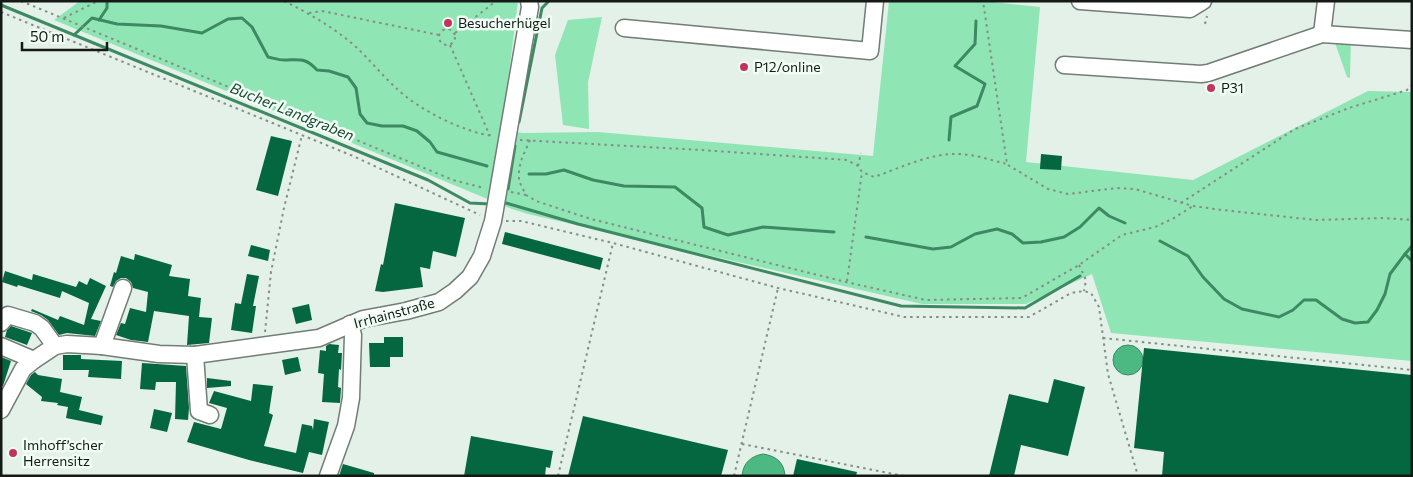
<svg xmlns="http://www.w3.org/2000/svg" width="1413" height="477" font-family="Commissioner,sans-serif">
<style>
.green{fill:#90e5b5}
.water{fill:#4cb982;stroke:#3c8962}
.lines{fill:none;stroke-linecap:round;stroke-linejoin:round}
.stream{stroke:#3c8962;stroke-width:3}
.building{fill:#046740}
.minor-casing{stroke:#717d75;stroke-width:19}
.path{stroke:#848e87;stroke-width:2;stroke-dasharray:2.5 4;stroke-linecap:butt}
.minor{stroke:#fff;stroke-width:16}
.poi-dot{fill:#c3345d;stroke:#f0fef5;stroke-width:2}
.labels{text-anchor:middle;stroke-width:5;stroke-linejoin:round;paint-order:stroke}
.poi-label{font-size:14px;fill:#151a16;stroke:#f0fef5;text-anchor:start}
.street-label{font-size:14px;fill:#151a16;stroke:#f0fef5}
.water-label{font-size:15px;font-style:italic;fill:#1e4a33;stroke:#f0fef5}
</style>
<rect width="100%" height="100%" fill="#e3f1e8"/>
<g class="green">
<path d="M80,1h438l-16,128 20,4 76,-1 275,24 16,-155h94l57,6 -14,155 167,18 175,-89 44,1v269l-301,-28 -19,-59 -66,30h-104l-394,-90 -16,-5 -458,-189z"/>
<path d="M602,17l-14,65 1,47 -26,-4 -8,-70 13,-35z"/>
<path d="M1333,37l18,2 -1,39 -3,-1z"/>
</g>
<g class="water">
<circle cx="1128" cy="360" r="15"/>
<path d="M763,454c13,2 21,8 22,22h-43c1,-13 9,-20 21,-22z"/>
</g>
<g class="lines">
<g class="stream">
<path d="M1,5l427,175 42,23 20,1"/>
<path d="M99,20l8,-12v-5"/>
<path d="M74,35l18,-17 25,6 44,2 41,7 26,-14 14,-1 10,9 16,30c5,1 11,3 16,3 16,0 21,-3 33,10l12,1 19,6 8,11 4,26 7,9 15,3h21l14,5 13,11 7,10 50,14"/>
<path d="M519,122l23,-114 7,-7"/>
<path d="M949,140l2,-23 26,-11 8,-22 -30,-18 20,-22 1,-23"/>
<path d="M529,174h17l18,-4 29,10 31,6 51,1 27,21 2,19 24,8 35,-8 71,5"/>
<path d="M508,189l7,-43"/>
<path d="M501,203h5l72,21 323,82 124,2 55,-32"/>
<path d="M866,237l67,12 18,-2 24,-13 22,-5 15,5 11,9 18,-1 23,-5 16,-10 19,-19 10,8 16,7"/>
<path d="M1160,241l28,15 15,21 21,22 18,10 37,8 14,-7 11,-10h12l26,19 13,4 13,-1 9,-12 8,-16 5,-20 15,-20 7,7"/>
<path d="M1405,254l7,-8"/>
</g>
</g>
<g class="building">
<path d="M271,136l21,5 -14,55 -22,-6z"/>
<path d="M1041,154l21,2 -1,14 -21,-1z"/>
<path d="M395,203l70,15 -9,39 -23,-6 -3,18 -10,-2 3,20 -40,5 -8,-1 6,-27 2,1z"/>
<path d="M505,232l98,26 -3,12 -98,-26z"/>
<path d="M251,245l19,5 -2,11 -20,-5z"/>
<path d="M135,254l37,11 -3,11 21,3 -2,17 13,2 -2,19 13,1 -3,25 -22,2 2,-29 -35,-5 -6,31 -17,-2 -15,-5 5,-12 4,1 5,-16 16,4 2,-20 -15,-4 -2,-6 -5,-4h-5l-5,3 -3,6 -3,-1 4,-14 2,1 5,-17 13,4z"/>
<path d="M5,271l27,9 1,-6 43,13 3,-6 8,4 3,-7 16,8 -15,33 10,2 -6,15 -28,-3 -8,2 -11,-15 -7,-5 -10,-4 1,-2 26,11 2,-4 24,9 5,-22 -27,-12 -2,7 -42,-13 -1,2 -15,-5z"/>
<path d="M247,274l12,2 -6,30h3l-4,27 -21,-3 4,-27 6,1z"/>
<path d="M309,304l3,16 -16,4 -4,-16z"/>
<path d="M11,326l21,7 -5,12 -22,-8 2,-7z"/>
<path d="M384,337h19v20h-13v10h-20l-1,-24h15z"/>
<path d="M329,344l10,1 -1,8h4l-1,17 -2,-1 -1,18 3,1 -1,15 -18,-1 2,-28 -6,-1 2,-23 6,1v-5z"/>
<path d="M1144,348l268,27v101h-250l2,-24 -30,-4z"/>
<path d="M63,355h18v4l41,2 -1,18 -33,-2 1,-7h-26z"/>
<path d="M1,357l10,4 -8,25h-2z"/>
<path d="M298,357l3,14 -16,4 -3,-15z"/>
<path d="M142,363l44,3 3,42 -1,12 -13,-1 1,-37h-20l-1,8 -15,-1z"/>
<path d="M35,372l3,3 24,4 -2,13 22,5 -3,13 24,6 -2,9 -35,-7 2,-11 -11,-2 1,-2 -17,-2 1,-4 -16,-13 5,-9z"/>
<path d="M207,378l24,3v5l-24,2z"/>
<path d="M1054,379l31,8 -17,69 -47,-11 -7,31h-25l20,-82 39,9z"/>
<path d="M253,384l20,2 -4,27 4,2 -9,31 32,7 6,-29 10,2 1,4 1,-11 15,3 -7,33 -13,-3 -6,21 -54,-13 -62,-18 7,-20 27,7 6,-21 -18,-5 5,-12 37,10z"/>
<path d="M154,409l18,4 -5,19 -17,-4z"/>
<path d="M583,416l145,34 -7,26h-153z"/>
<path d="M471,436l82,15 -3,17 -4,-1 -1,9h-81z"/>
<path d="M797,459l60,13 -1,4h-63z"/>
<path d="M343,464l31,9v3h-35z"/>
</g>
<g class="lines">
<g class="minor-casing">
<g id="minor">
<path d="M1080,1l110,8 13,-8"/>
<path d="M624,28l246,23 5,-50"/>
<path d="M1322,34l4,-33"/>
<path d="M1064,65l137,9 7,-1 114,-39 90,6"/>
<path d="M1,323l7,-8 27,8 7,5 13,18"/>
<path d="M1,346l33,14"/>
<path d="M102,346l21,-58"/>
<path d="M195,355l4,56 11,4"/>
<path d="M1,410l22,-41 11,-9 21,-14 12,-2 35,2 57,8 36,1 124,-17 44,-19 43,-8 33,-9 16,-11 15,-14 12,-21 11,-35 37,-214 -1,-6"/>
<path d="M328,476l18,-50 5,-28 2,-63 -3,-11"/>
</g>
</g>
<g class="path">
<path d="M21,1l432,179 31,8"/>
<path d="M284,1c26,13 49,26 71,45 14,13 26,28 40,41 22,22 68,45 98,49"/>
<path d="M1,12l352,144 127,59"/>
<path d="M309,13l13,-2 117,24"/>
<path d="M64,18l34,-17"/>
<path d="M1205,24l2,-8"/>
<circle cx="447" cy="37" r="8"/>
<path d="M455,33l41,-32"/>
<path d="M450,45l40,91"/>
<path d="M520,140l181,10 146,10 11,6 4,6 12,5c26,-9 52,-22 79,-23 18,-1 37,6 54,10l-24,-163"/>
<path d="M530,140l-8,18 -3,11v12l7,14 10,6 55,18 255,63 80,18 96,-2 57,-33 43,-30 33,-8 19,-9 19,-12"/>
<path d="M1008,165l40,24 20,5 49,-6 18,1 58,17 29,4 94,10 68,-2 28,2"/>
<path d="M858,166l3,-13"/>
<path d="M511,192l15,3"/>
<path d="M1181,203l114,-74 54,-21 58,-18 5,-5"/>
<path d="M506,221h15l92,22 165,45 126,29h125l42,-24 13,-2 7,2 8,14 9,67 30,102"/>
<path d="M1079,265l7,15 -2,11"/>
<path d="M847,281l15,-109"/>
<path d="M265,332l6,-60 13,-64 18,-73"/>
<path d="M1103,338l309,32"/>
<path d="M742,444l162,32"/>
<path d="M558,476l55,-233"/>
<path d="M734,476l44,-188"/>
</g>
<use href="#minor" class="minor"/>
</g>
<g class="poi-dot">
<circle cx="448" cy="23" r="5"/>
<circle cx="744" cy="67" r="5"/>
<circle cx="1211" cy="88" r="5"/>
<circle cx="13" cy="453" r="5"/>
</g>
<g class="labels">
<g class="poi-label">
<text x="458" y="28">Besucherhügel</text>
<text x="754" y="72">P12/online</text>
<text x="1221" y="93">P31</text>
<text x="23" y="450">Imhoff’scher<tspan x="23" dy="16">Herrensitz</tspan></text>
</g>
<g class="street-label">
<text transform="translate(394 313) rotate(-15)" y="5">Irrhainstraße</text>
</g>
<g class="water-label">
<text transform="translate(292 112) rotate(22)" y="5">Bucher Landgraben</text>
</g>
</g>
<rect width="1413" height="477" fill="none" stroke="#151a16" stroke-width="5"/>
<path d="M22 42v8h85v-8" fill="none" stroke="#151a16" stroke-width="2.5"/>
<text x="30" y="42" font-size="15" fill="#151a16" stroke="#f0fef5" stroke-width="4" paint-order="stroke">50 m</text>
</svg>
